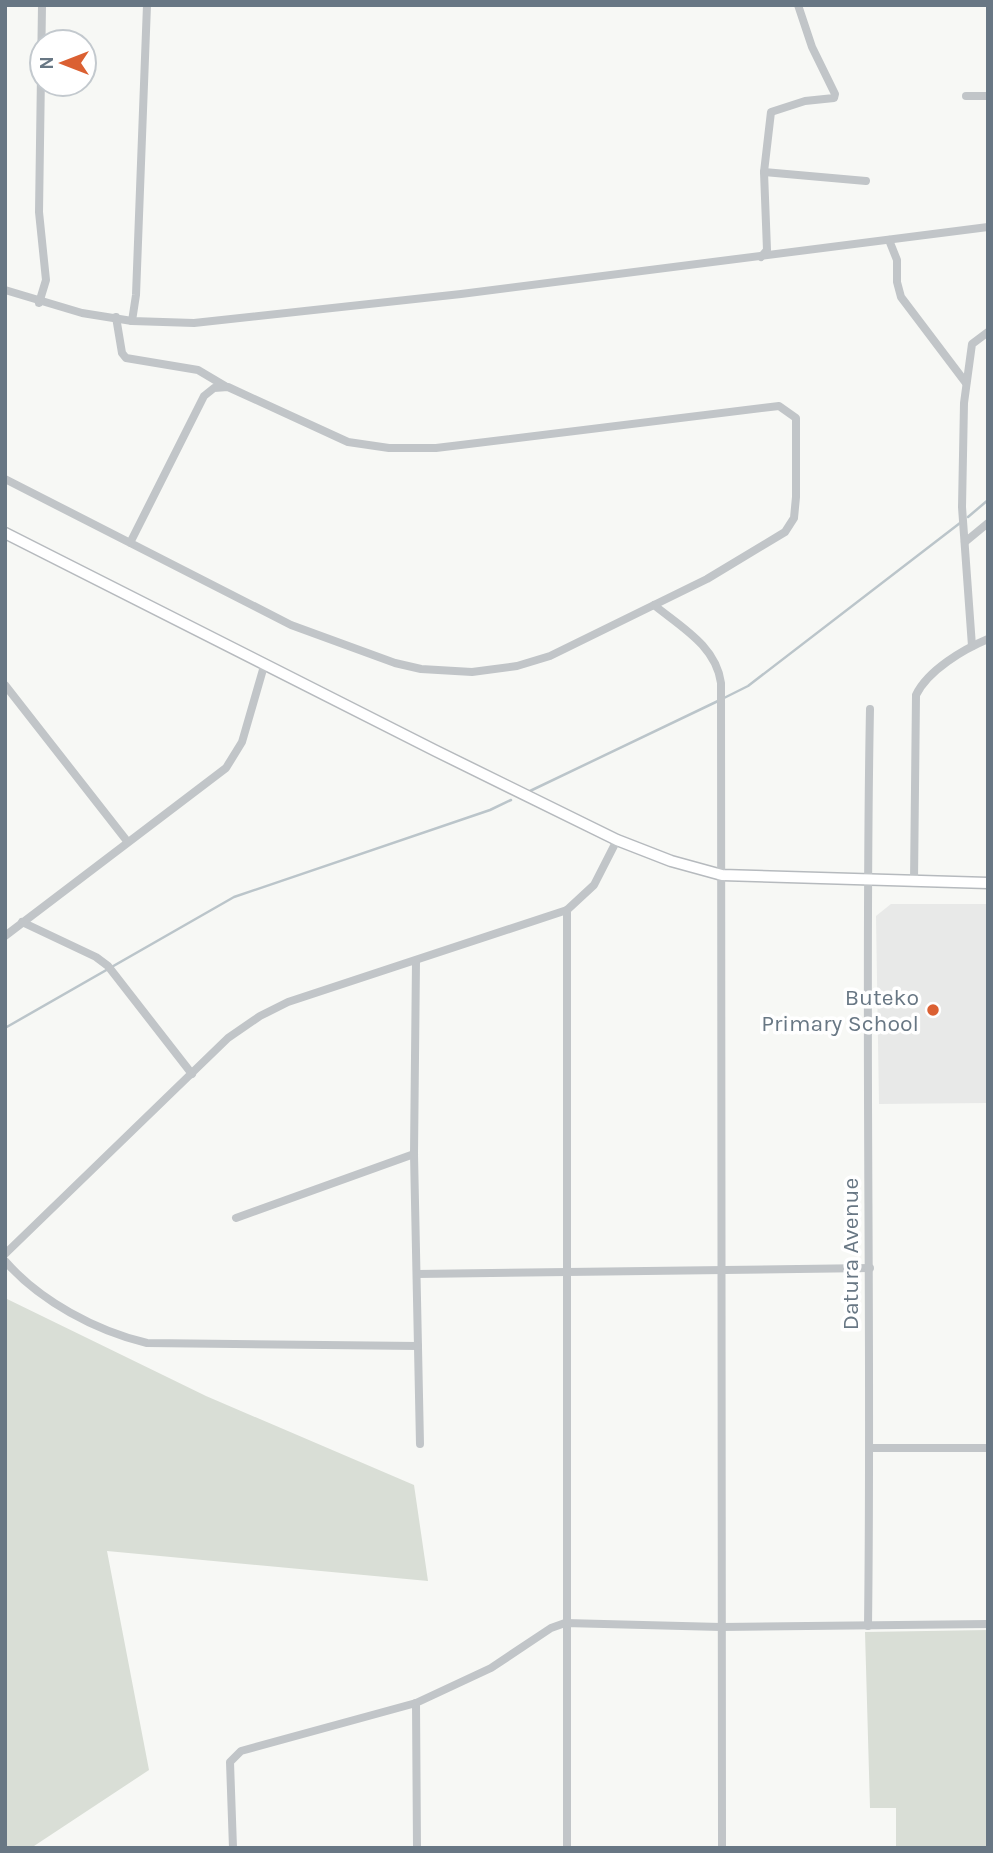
<svg xmlns="http://www.w3.org/2000/svg" width="993" height="1853" font-family="Karla,sans-serif">
<style>
.built{fill:#e8e9e8}
.green{fill:#d9ded6}
.lines{fill:none;stroke-linecap:round;stroke-linejoin:round}
.stream{stroke:#bbc5ca;stroke-width:2.5}
.major-casing{stroke:#b6babe;stroke-width:13}
.minor{stroke:#c1c5c8;stroke-width:8}
.major{stroke:#fff;stroke-width:10}
.poi-dot{fill:#db6032;stroke:#fff;stroke-width:2.5}
.labels{text-anchor:middle;stroke-width:7;stroke-linejoin:round;paint-order:stroke}
.poi-label{font-size:23px;fill:#687784;stroke:#fff;text-anchor:end}
.street-label{font-size:23px;fill:#687784;stroke:#fff}
</style>
<rect width="100%" height="100%" fill="#f7f8f5"/>
<path class="built" d="M891,904h97v199l-109,1 -3,-188z"/>
<g class="green">
<path d="M5,1298l201,98 208,89 14,96 -321,-30 42,219 -118,78h-26z"/>
<path d="M988,1630v218h-92v-40h-26l-5,-176z"/>
</g>
<g class="lines">
<g class="stream">
<path d="M968,517l20,-17"/>
<path d="M724,698l24,-12 212,-163"/>
<path d="M530,791l188,-90"/>
<path d="M5,1028l229,-131 256,-87 21,-10"/>
</g>
<g class="major-casing">
<path id="major" d="M5,533l431,218 181,89 54,21 51,14 266,8"/>
</g>
<g class="minor">
<path d="M966,96h22"/>
<path d="M764,172l102,9"/>
<path d="M889,240l8,20v22l4,15 65,86"/>
<path d="M761,257l6,-7 -3,-78 7,-60 34,-11 29,-3 1,-4 -23,-47 -14,-42"/>
<path d="M5,290l77,23 50,8 62,2 267,-29 527,-67"/>
<path d="M39,303l7,-23 -7,-68 3,-207"/>
<path d="M116,317l6,36 4,5 72,12 27,16"/>
<path d="M132,321l4,-26 11,-290"/>
<path d="M5,479l286,146 104,38 26,6 51,3 45,-6 33,-10 157,-77 78,-47 9,-14 2,-21v-79l-17,-12 -343,42h-47l-41,-6 -120,-55 -14,1 -10,8 -74,147"/>
<path d="M965,542l23,-19"/>
<path d="M654,605c27,22 62,41 67,78l1,1165"/>
<path d="M972,646l-10,-139 2,-104 8,-59 16,-12"/>
<path d="M5,685l122,156"/>
<path d="M914,882l2,-187c12,-25 48,-46 72,-56"/>
<path d="M22,922l74,35 12,9 84,108"/>
<path d="M5,936l221,-168 16,-26 22,-76"/>
<path d="M416,961l-2,193 6,290"/>
<path d="M236,1218l178,-64"/>
<path d="M5,1254l223,-216 32,-22 28,-14 279,-92 27,-25 23,-45"/>
<path d="M5,1261c35,40 91,70 142,82l271,3"/>
<path d="M417,1274l453,-6"/>
<path d="M870,1448h118"/>
<path d="M868,1626c4,-305 -4,-611 2,-917"/>
<path d="M416,1703l1,145"/>
<path d="M233,1848l-3,-86 11,-11 175,-48 75,-35 60,-40 14,-5 156,4 267,-3"/>
<path d="M567,1848v-938"/>
</g>
<use href="#major" class="major"/>
</g>
<circle class="poi-dot" cx="933" cy="1010" r="7"/>
<g class="labels">
<g class="poi-label">
<text x="919" y="1005">Buteko<tspan x="919" dy="26">Primary School</tspan></text>
</g>
<g class="street-label">
<text transform="translate(850 1254) rotate(-90)" y="8">Datura Avenue</text>
</g>
</g>
<rect width="993" height="1853" fill="none" stroke="#687784" stroke-width="14"/>
<g transform="translate(63 63) rotate(270)"><circle r="33" fill="#ffffff" stroke="#c3c9ce" stroke-width="2"/>
<path d="M0-5L12 26L0 18L-12 26Z" fill="#db6032"/>
<text y="-10" font-size="19" font-weight="bold" text-anchor="middle" fill="#687784">N</text>
</g>
</svg>
